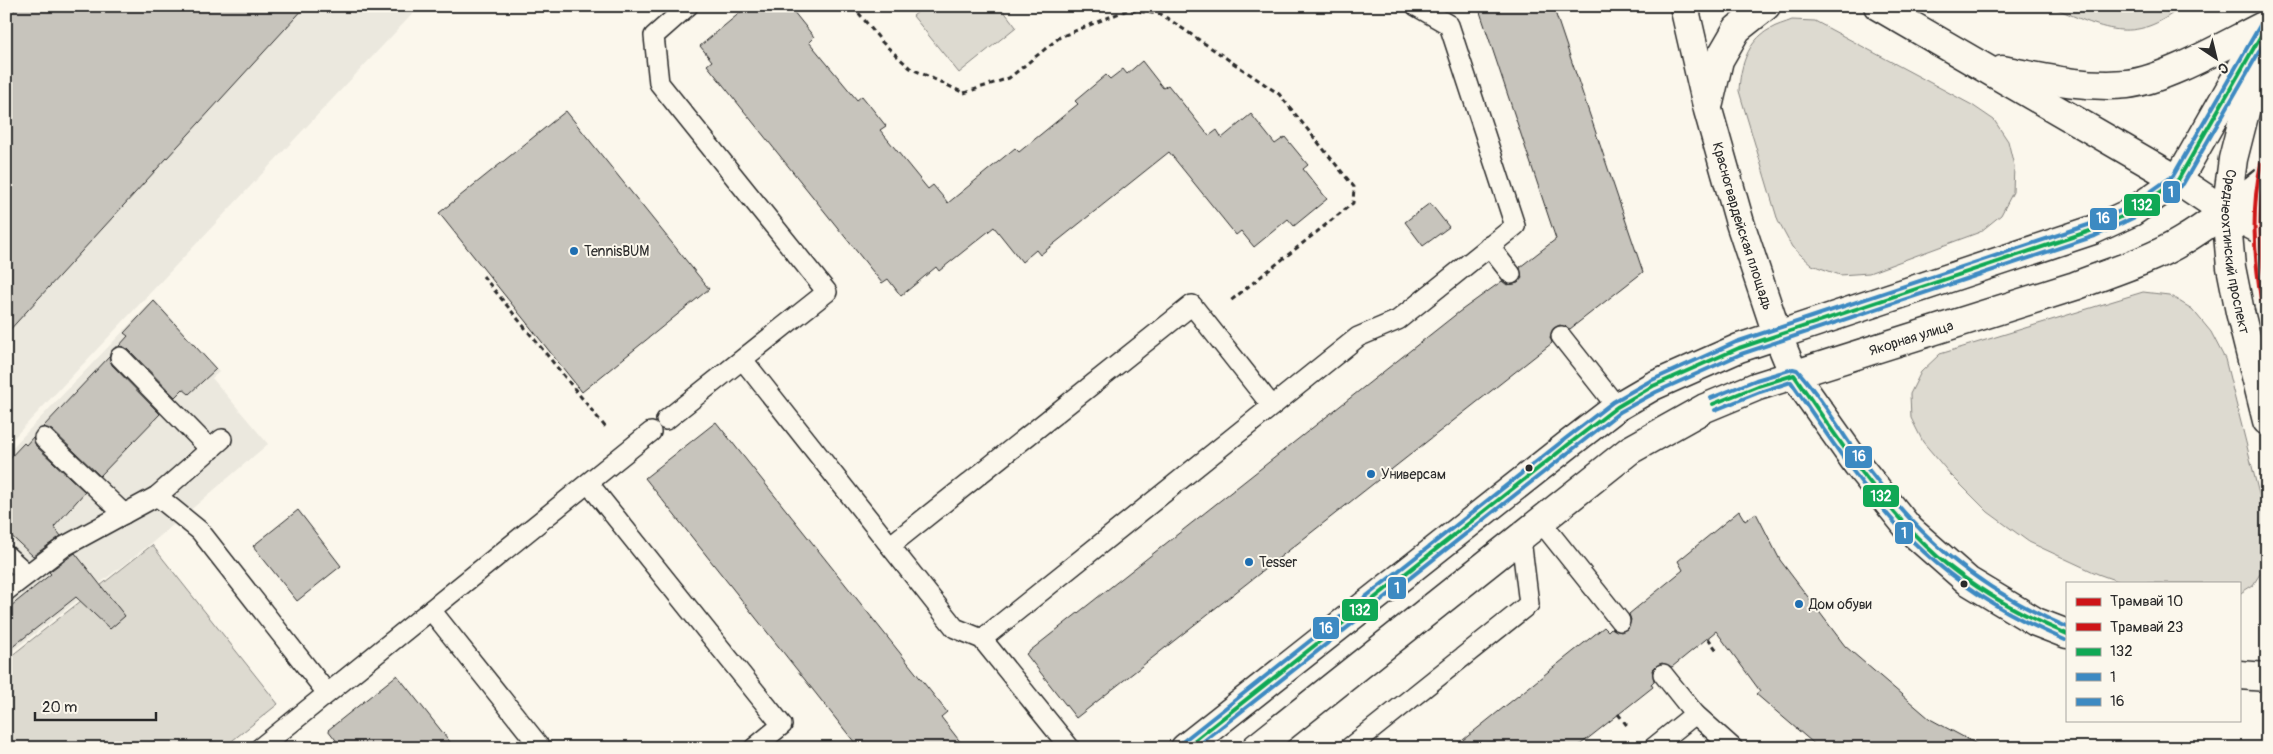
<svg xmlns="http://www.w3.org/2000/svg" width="2273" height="754" font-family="Pangolin,sans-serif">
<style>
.built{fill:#ebe8de}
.green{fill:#dddad0;stroke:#84827e}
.building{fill:#c7c4bc;stroke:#2b2b2b}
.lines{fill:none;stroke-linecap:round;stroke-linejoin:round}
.service-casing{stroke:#2b2b2b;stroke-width:22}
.tertiary-casing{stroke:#2b2b2b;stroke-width:31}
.secondary-casing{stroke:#2b2b2b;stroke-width:31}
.path{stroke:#2b2b2b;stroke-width:3;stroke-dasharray:5 4;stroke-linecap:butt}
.service{stroke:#fbf7ec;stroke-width:19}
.tertiary{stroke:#fbf7ec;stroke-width:28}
.secondary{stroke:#fbf7ec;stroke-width:28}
.bus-1-casing{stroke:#fbf7ec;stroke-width:8}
.bus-2-casing{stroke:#fbf7ec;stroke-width:8}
.bus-3-casing{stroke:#fbf7ec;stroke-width:8}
.bus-1{stroke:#10a855;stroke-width:4}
.bus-2{stroke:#3d8ac2;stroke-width:4}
.bus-3{stroke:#3d8ac2;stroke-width:4}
.tram-1-casing{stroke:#fbf7ec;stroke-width:8}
.tram-2-casing{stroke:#fbf7ec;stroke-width:8}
.tram-1{stroke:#ce1417;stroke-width:4}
.tram-2{stroke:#ce1417;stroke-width:4}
.poi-dot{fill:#1f6fb2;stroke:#fbf7ec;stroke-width:2}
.bus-dot{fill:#2b2b2b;stroke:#fbf7ec;stroke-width:2}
.labels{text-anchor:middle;stroke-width:4;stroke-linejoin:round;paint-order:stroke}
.street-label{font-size:14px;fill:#2b2b2b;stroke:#fbf7ec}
.poi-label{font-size:14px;fill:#2b2b2b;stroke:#fbf7ec;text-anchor:start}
.line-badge{stroke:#fbf7ec;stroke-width:2}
.badge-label{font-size:14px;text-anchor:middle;font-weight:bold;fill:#fff}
</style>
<rect width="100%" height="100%" fill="#fbf7ec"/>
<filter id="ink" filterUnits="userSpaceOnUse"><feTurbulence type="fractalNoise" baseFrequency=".02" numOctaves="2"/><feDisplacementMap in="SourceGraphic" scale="10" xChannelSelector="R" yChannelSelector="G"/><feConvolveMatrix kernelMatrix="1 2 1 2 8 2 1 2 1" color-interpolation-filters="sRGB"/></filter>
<g filter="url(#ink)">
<g class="built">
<path d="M6,6h414l-414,440z"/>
<path d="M154,299l65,73 -7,6 56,66 -115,98 -147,114v-202z"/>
</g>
<g class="green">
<path d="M925,6h75l16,21 -57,46 -46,-57z"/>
<path d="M2050,6h132c-49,41 -80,22 -132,0z"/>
<path d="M1792,20l23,1 157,84 22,15 14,21 6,25 -1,26 -12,23 -21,17 -111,41 -29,2 -28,-10 -20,-18 -14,-26 -39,-130c1,-23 8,-50 31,-62 6,-4 15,-6 22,-9z"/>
<path d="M2143,292l26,3 23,14 19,23 14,27 42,167v37l-14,22 -14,9v-11h-116l-25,-9 -69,-32 -41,-30 -38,-38 -27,-32 -12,-24 -1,-24 11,-22 19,-18z"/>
<path d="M152,545l126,159 -55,44h-217v-88z"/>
</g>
<g class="building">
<path d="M18,6h288l-300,328v-315z"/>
<path d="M748,6h41l25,31 -5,5 48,58 5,-4 24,30 -6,4 48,59 5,-4 15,18 67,-55 4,4 59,-48 -3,-3 31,-26 4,4 13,-10 4,5 15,-13 21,27 5,-3 41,51 8,-6 5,8 29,-24 24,30 10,-7 23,28 -5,4 24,30 -33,27 -6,-7 -34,28 -13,-16 -5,4 -67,-83 -129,103 -4,-5 -14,12 -28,-35 -55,44 -3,-4 -35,29 -13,-17 -6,4 -175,-218 5,-4 -12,-15z"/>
<path d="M1478,6h75l90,266 -73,57 -10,-4 -6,3 -4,9 2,6 -476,375 -50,-64 433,-342 43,-31 5,4 11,-2 4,-5 -2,-11 36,-28z"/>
<path d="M566,111l143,178 -127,103 -143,-179z"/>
<path d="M1430,203l19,24 -26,19 -18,-24z"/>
<path d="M154,301l62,68 -27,25 -6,-5 -8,8 -47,-48 -9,-3 9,-10 -4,-3z"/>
<path d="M109,357l3,8 48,49 -60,62 -48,-46 -9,-3z"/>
<path d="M716,422l231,290 -6,5 24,31h-106l-214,-270z"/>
<path d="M33,437l3,9 49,46 -31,35 7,9 -28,20 -27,-25v-69l18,-19 2,2z"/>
<path d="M298,510l43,56 -44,35 -44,-55z"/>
<path d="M1739,511l6,10 11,-8 24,47 65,86 85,73 54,29h-165l-63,-54 4,-3 -44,-60 -44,36 -10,-4 -6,3 -4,4 2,11 -3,3 2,3 -77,61h-123l151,-121 4,4 3,-3 10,4 6,-3 4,-9 -2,-6 54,-44 -5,-9z"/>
<path d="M75,553l50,63 -15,13 -34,-32 -70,55v-42l45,-36 -2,-2z"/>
<path d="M397,675l58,73h-113l-14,-18z"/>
</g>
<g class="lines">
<g class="service-casing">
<g id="service">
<path d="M1489,246l22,28"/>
<path d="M1561,336l56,71"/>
<path d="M120,357l91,93"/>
<path d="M743,360l212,268 27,11 88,109"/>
<path d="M666,420l161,-128 -168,-209 -5,-47 34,-30"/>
<path d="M44,438l80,76"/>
<path d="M589,484l193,241 -28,23"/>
<path d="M157,496l43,35 127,162"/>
<path d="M1541,522l79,99"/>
<path d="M891,545l301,-240 79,100"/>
<path d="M6,555l21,19"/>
<path d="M6,591l59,-45 92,-50 65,-57"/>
<path d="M431,610l110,138"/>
<path d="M982,639l376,-302 40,-17 117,-94 -66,-201 -33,-19"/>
<path d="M1663,674l32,40 38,34"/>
<path d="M260,748l391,-316"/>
<path d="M1349,748l180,-144 -8,-65"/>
<path d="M1653,748l42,-34"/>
</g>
</g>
<g class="tertiary-casing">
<g id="tertiary">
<path id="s1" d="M1684,6l24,104 32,113 37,111 17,41 63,89 53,66 58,51 68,41 31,12"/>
<path d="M1878,6l300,174 48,32"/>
<path d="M2002,70c41,8 82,18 125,14 39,-4 103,-42 140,-60"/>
<path d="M1709,103l10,-43 18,-31 29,-23"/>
<path d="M2239,675l28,2"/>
<path d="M1185,748l384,-304 48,-37 36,-21 86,-38 354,-118 39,-18 46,-32 83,-146"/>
<path id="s2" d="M1256,748l374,-298 75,-42 53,-22 317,-100c36,-14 74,-25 107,-45 30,-18 58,-40 85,-62"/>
</g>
</g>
<g class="secondary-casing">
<g id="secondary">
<path id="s3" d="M2267,25l-34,134 -7,53 5,55 9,45 27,109"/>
<path d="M2226,212l41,21"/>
</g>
</g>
<g class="path">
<path d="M853,6l29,36 28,26 54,25 45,-15 51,-41 67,-27 34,4 118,80 75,93 -1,16 -124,99"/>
<path d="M483,276l124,153"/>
<path d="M1708,638l10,14"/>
<path d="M1618,714l11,14"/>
</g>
<use href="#service" class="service"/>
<use href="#tertiary" class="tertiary"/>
<use href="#secondary" class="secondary"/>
<g class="bus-1-casing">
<g id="bus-1">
<path d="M1713,404l45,-18 36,-11c41,59 80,121 132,171 40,39 89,66 141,88"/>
<path d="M1185,748l384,-304 48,-37 36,-21 86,-38 354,-118 39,-18 46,-32 89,-155"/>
</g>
</g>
<g class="bus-2-casing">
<g id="bus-2">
<path d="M1715,410l45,-18 31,-10c41,59 80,122 133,170 41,38 89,66 141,88"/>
<path d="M1195,748l378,-299 47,-37 36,-20 85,-38 354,-118 40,-19 48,-33 84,-146"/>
</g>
</g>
<g class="bus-3-casing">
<g id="bus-3">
<path d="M1711,398l45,-18 37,-11 4,1c23,25 40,56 59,83 60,82 117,134 211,174"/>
<path d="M1181,743l384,-304 48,-37 37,-21 86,-39 355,-118 38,-17 44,-31 89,-154"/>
</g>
</g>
<use href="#bus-1" class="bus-1"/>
<use href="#bus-2" class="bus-2"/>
<use href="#bus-3" class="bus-3"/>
<g class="tram-1-casing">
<path id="tram-1" d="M2267,166c-10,44 -7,86 0,130"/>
</g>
<g class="tram-2-casing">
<path id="tram-2" d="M2261,299c-7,-46 -10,-90 0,-135"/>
</g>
<use href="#tram-1" class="tram-1"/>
<use href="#tram-2" class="tram-2"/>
</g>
</g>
<g class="poi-dot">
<circle cx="574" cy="251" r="5"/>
<circle cx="1371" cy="474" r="5"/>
<circle cx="1249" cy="562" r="5"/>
<circle cx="1799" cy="604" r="5"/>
</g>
<g class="bus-dot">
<circle cx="1529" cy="468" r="4.5"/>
<circle cx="1964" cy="584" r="4.5"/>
</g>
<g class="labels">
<g class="street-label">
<text dy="5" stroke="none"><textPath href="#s1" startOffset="228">Красногвардейская площадь</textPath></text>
<text dy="5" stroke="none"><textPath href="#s3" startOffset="232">Среднеохтинский проспект</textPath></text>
<text dy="5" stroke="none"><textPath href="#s2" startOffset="782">Якорная улица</textPath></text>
</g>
<g class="poi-label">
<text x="584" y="256">TennisBUM</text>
<text x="1381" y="479">Универсам</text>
<text x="1259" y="567">Tesser</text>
<text x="1809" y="609">Дом обуви</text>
</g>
</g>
<g class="line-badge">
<rect x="2162" y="180" width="19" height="24" rx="5" fill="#3d8ac2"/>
<rect x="2123" y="193" width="38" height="24" rx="5" fill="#10a855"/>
<rect x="2089" y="207" width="29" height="24" rx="5" fill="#3d8ac2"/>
<rect x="1844" y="445" width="29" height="24" rx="5" fill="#3d8ac2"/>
<rect x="1862" y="484" width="38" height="24" rx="5" fill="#10a855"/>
<rect x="1894" y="521" width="20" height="24" rx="5" fill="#3d8ac2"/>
<rect x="1387" y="576" width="20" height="24" rx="5" fill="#3d8ac2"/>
<rect x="1341" y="598" width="38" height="24" rx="5" fill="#10a855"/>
<rect x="1312" y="616" width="28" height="24" rx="5" fill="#3d8ac2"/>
</g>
<g class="badge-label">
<text x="2171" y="197">1</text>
<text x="2142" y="210">132</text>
<text x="2103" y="223">16</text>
<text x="1859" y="461">16</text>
<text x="1881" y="501">132</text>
<text x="1904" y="538">1</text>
<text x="1397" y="593">1</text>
<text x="1360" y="615">132</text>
<text x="1326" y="633">16</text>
</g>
<rect width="2273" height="754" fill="none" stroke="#fbf7ec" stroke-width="25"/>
<rect x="12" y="12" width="2248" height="729" fill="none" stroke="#2b2b2b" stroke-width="2" filter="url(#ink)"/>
<rect x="2066" y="582" width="175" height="140" fill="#fbf7ec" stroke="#a8a59f"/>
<rect x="2076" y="598" width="25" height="8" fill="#ce1417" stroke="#a8a59f"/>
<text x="2110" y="606" font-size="15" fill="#2b2b2b">Трамвай 10</text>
<rect x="2076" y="623" width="25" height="8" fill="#ce1417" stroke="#a8a59f"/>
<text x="2110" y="632" font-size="15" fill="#2b2b2b">Трамвай 23</text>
<rect x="2076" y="648" width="25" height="8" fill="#10a855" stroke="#a8a59f"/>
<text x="2110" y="656" font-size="15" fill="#2b2b2b">132</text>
<rect x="2076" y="673" width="25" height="8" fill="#3d8ac2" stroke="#a8a59f"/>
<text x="2110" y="682" font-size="15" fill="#2b2b2b">1</text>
<rect x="2076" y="698" width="25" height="8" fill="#3d8ac2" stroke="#a8a59f"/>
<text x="2110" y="706" font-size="15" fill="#2b2b2b">16</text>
<g transform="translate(2216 58) rotate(145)" stroke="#fbf7ec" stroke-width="4" paint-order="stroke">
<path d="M0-4L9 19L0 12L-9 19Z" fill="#2b2b2b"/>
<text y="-8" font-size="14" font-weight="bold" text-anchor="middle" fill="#2b2b2b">С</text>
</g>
<path d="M35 712v8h121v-8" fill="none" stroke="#2b2b2b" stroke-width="2.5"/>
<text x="42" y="712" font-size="15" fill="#2b2b2b" stroke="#fbf7ec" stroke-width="4" paint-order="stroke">20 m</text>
</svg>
